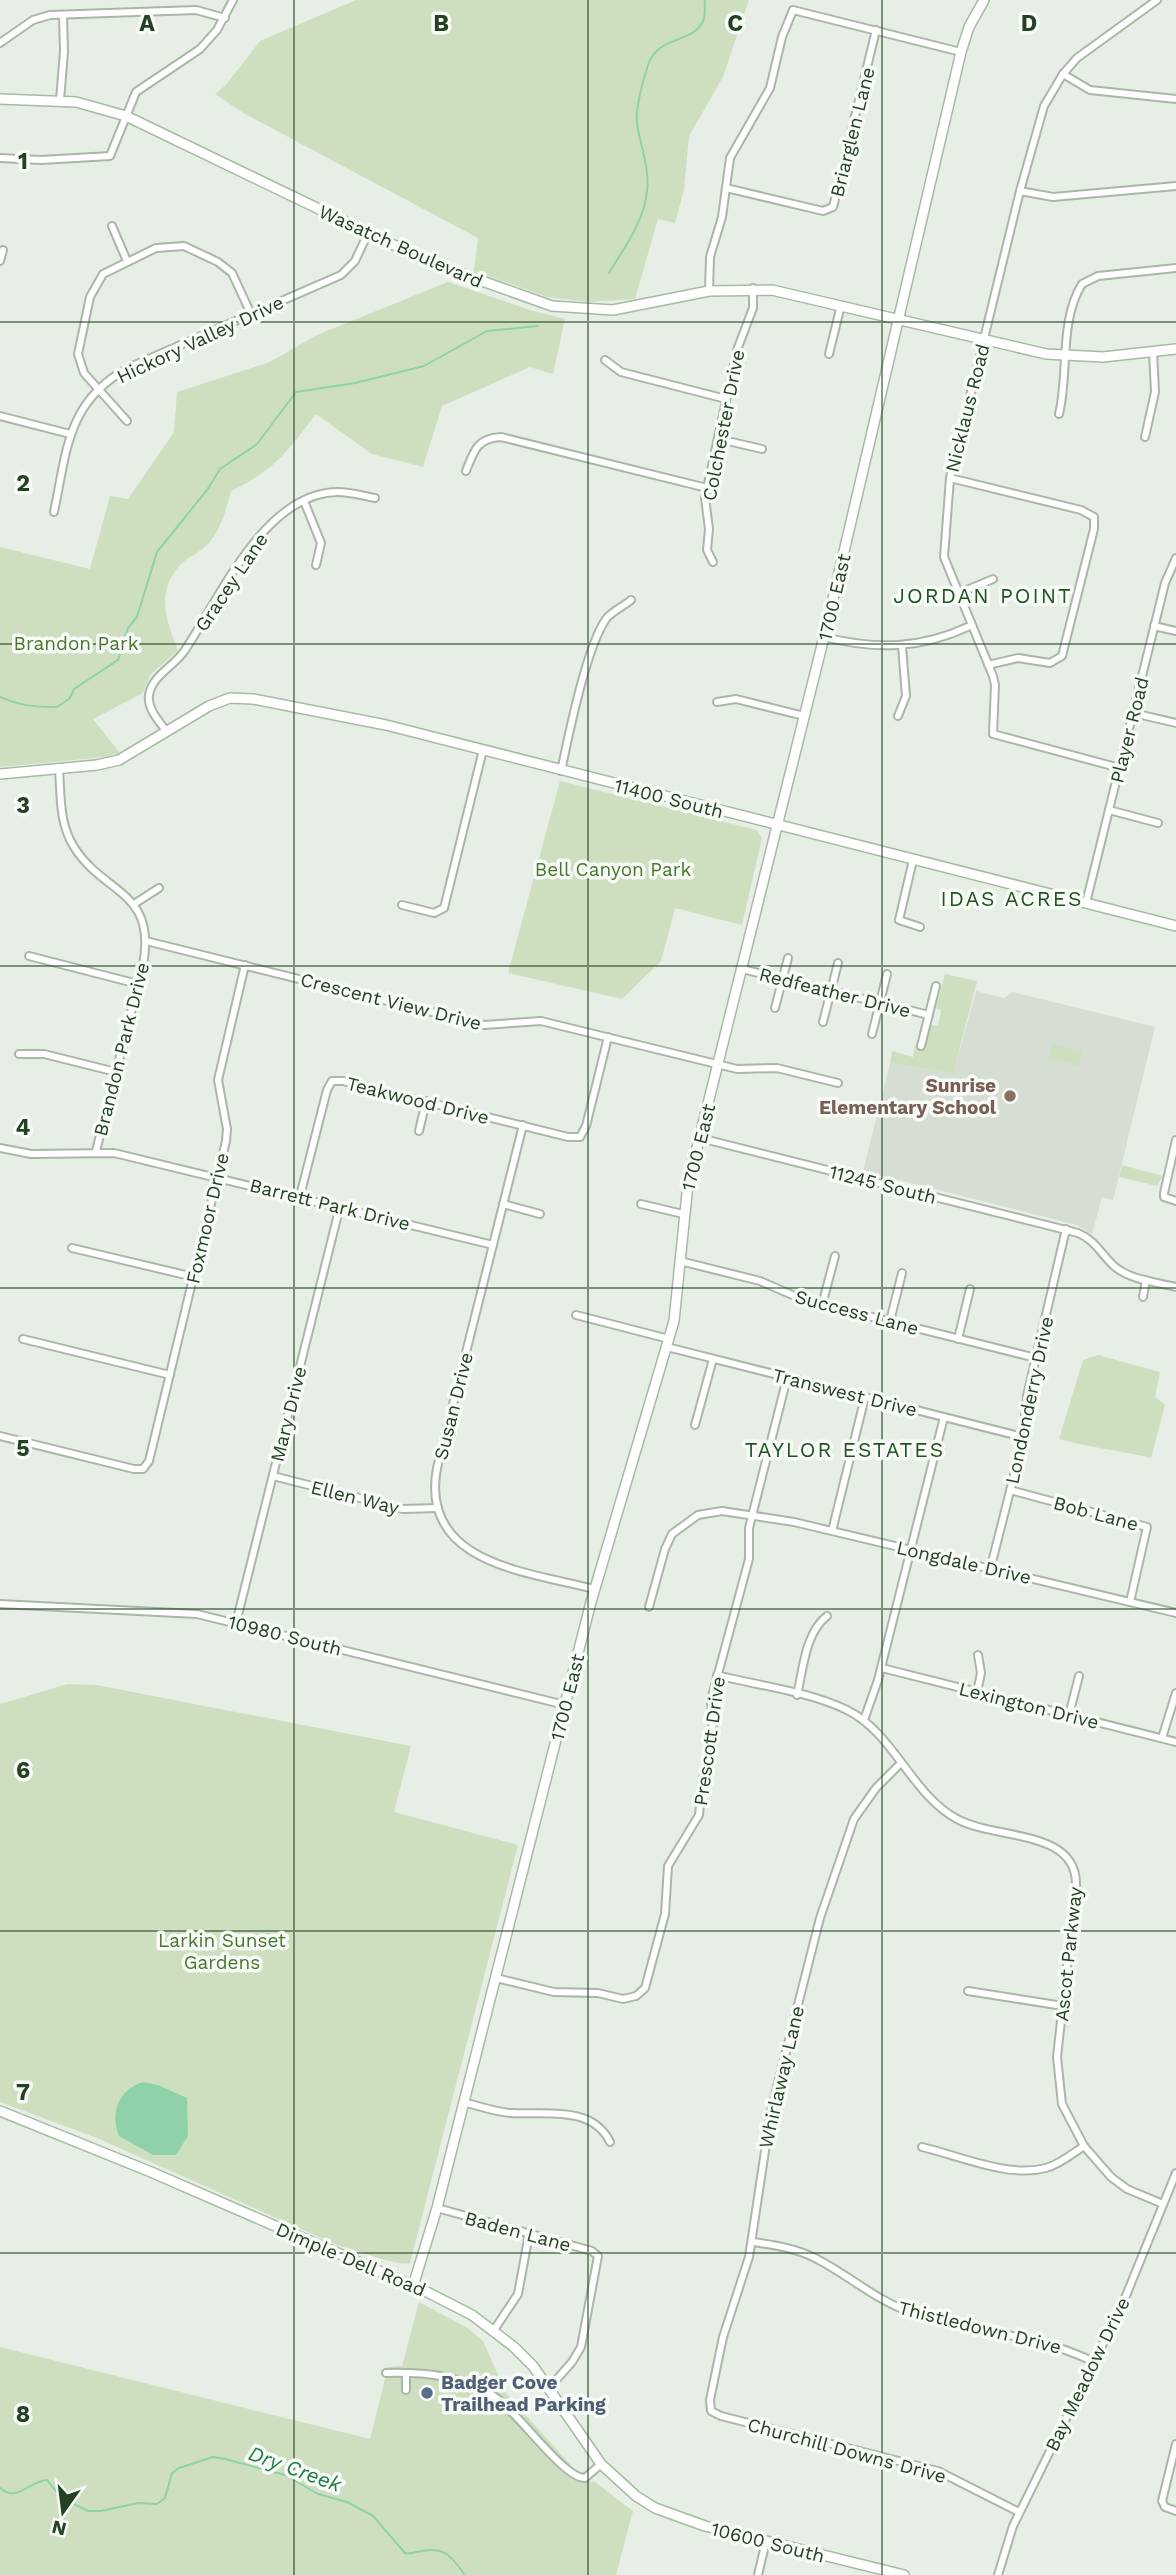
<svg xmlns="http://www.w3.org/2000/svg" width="1176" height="2575" font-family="'Work Sans',sans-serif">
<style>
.built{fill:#d6ded3}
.green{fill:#cedfbf}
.water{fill:#8fd2a9}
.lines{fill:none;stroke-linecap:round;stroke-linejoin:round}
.stream{stroke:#8fd2a9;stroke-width:2}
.street-casing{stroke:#a9b7a7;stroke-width:10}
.secondary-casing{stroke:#a6baa4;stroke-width:12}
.street{stroke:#fff;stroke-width:6}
.secondary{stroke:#fff;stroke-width:9}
.grid{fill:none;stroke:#254124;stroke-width:2;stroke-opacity:0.55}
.education-dot{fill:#8d6e63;stroke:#f7faf6;stroke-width:2.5}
.service-dot{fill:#5c6f8a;stroke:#f7faf6;stroke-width:2.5}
.labels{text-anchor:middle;stroke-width:7;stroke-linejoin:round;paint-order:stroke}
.street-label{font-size:19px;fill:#254124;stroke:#f7faf6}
.park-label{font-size:19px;fill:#49772e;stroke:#f7faf6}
.education-label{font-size:19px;font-weight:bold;fill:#785e54;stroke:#f7faf6;text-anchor:end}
.service-label{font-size:19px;font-weight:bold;fill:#4e5e75;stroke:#f7faf6;text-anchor:start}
.neighbourhood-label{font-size:21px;letter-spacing:2px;fill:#205320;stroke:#f7faf6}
.water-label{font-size:21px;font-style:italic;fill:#1e7d45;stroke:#f7faf6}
.grid-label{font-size:23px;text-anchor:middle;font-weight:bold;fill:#254124;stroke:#f7faf6;stroke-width:7;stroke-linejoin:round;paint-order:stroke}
</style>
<rect width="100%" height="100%" fill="#e7eee5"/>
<path class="built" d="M976,991l28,7 9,-6 142,35 -42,173 -11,-3 -10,37 -15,-9 -214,-54 27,-108 63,11z"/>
<g class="green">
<path d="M356,0h393l-26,77 -34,59 -5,54 -9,33 -17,-4 -23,80 -47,3 -41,-5 -73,-26 4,-33 -233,-124 -30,-20 10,-8 35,-45z"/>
<path d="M448,282l82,28 35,9 -12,55 -23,-7 -88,39 -19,61 -51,-13 -56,-40c-30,39 -40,55 -85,77 -5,19 -10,39 -24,54 -8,8 -19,12 -26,19 -26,28 -15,56 -3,86l-28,25 -7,18 -50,26 27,34 -15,4 -105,10v-220l90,22 20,-73 18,3 46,-67 3,-40 93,-30 47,-27z"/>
<path d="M560,781l197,49 5,8 -20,87 -67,-17 -14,53 -39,38 -114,-26z"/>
<path d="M945,974l32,7 -24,93 -63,-11 2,-12 21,6 2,-11 10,3 5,-24 8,1 3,-16 -5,-2z"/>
<path d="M1052,1044l30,8 -3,14 -31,-8z"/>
<path d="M1122,1165l41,11 -6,10 -38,-9z"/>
<path d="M1098,1355l62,17 -5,25 10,8 -14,53c-32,-8 -61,-10 -92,-19l24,-79z"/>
<path d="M68,1684l29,1 314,61 -17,66 124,33 -108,418c-11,4 -55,-14 -71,-17l-242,-108 -97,-36v-398z"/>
<path d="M419,2302l47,25 17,14 23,52 79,88 10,1 38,29 -17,64h-616v-228l370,92 18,-72 14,-1z"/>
</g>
<path class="water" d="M144,2082l14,3 29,13 1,38 -12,19h-23l-34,-19c-10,-24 1,-48 25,-54z"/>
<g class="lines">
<g class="stream">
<path d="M609,273c15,-25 35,-51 38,-82 3,-24 -7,-45 -10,-68 -2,-16 6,-42 11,-58 10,-30 45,-21 55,-44 3,-6 1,-14 2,-21"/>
<path d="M0,697c20,9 36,10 57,10l13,-9 4,-9 44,-29 10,-32 9,-11 20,-65 50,-62 13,-21 37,-25 39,-52 59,-9 69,-17 63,-35 51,-5"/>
<path d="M0,2488c17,15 29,-7 47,-8l15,18 26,13h13l37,-8 19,1 8,-6 7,-25 7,-5 34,-11 12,2 60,16 33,19 29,8 26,14 32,37c7,1 10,-1 17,-2 24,-5 31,8 43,24"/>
</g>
<g class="street-casing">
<g id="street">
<path d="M0,43l33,-23 17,-5 146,-5 29,8"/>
<path d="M1063,74l27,16 86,9"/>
<path d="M60,100l4,-48 -1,-37"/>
<path d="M0,158l41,2 69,-4 26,-64 64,-43 17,-19 16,-30"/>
<path d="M726,188l97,23 10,-4 43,-177"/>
<path d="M1020,191l33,6 123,-11"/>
<path d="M112,226l15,35"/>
<path d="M0,261l3,-11"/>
<path d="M709,291l1,-34 12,-40 8,-59 40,-70 12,-51 11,-27 168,42"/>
<path d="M829,354l12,-49"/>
<path d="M605,360l16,12 105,27"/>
<path d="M1059,414c10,-41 0,-93 23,-130l16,-8 78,-8"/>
<path d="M0,416l70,18"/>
<path d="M127,421l-43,-48 -6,-19 12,-57 13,-23 53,-26 28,-2 34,16 14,11 19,41"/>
<path d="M1145,437l10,-45 -2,-41"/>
<path d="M719,439l43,10"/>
<path d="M466,471c8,-20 11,-33 35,-34l206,51"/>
<path d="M950,478l131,32 13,7v12l-32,127 -12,7 -32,-5 -30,7"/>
<path d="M304,501l17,42 -5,22"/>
<path d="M54,512c13,-62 13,-112 76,-145l211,-92 14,-14 13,-28"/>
<path d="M713,562l-6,-12 2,-21 -4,-31 32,-148 16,-42v-20"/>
<path d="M957,594l36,-15"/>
<path d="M1154,626l22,5"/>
<path d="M824,637c53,13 97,12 146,-11"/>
<path d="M717,702l19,-3 68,17"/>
<path d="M1133,713l43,10"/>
<path d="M898,716l8,-20 -4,-50"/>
<path d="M167,732c-8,-11 -20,-23 -18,-37 3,-20 26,-29 36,-45 35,-52 80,-158 153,-158 13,0 25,4 37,6"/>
<path d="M1120,768l-127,-34 2,-49 -2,-9 -49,-119 6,-79 70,-287 24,-85 19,-32 14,-16 80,-58"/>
<path d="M59,769c2,28 0,54 15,78 30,48 83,43 69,118l-47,186"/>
<path d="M561,771c8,-37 25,-123 45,-152 5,-7 18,-13 25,-19"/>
<path d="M1109,810l49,13"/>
<path d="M913,860l-14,60 21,7"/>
<path d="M1086,903l79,-320 11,-25"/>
<path d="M134,904l25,-16"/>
<path d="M402,905l32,8 10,-5 39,-158"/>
<path d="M146,941l338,84 57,-4 196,48 40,-1 61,15"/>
<path d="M29,956l109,28"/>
<path d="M742,969l187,46"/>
<path d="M775,1008l13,-50"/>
<path d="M823,1022l15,-59"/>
<path d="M872,1034l15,-60"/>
<path d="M921,1046l15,-60"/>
<path d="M19,1054h25l72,18"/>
<path d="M523,1125l-86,343c-18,96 92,104 157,121"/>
<path d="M419,1131l7,-30"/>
<path d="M700,1138l378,95c17,7 23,21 36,33 16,14 42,16 62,21"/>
<path d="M1176,1140l-12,53v4l12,4"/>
<path d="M0,1148l31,6 83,-1 379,92"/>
<path d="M300,1196l27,-106 5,-9h11l225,56h12l6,-11 22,-89"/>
<path d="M503,1204l37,10"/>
<path d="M641,1204l42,10"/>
<path d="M72,1248l122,29"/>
<path d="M680,1261l80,20 44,19 232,58"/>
<path d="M1143,1297l3,-17"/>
<path d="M822,1305l13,-49"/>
<path d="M576,1315l93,24"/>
<path d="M890,1321l12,-48"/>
<path d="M23,1339l147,36"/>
<path d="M958,1339l12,-50"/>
<path d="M667,1347l356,90"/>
<path d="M695,1425l18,-66"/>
<path d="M0,1436l134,33h9l6,-8 77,-320 1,-12 -9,-49 27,-115"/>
<path d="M273,1476l130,33 35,-1"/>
<path d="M1010,1490l137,37 -17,75"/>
<path d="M832,1531l33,-134"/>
<path d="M990,1570l32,-126 5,-48 39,-167"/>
<path d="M0,1604l197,10 368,91"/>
<path d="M649,1607l16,-58 7,-15 26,-19 24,-4 72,11 382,91"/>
<path d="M236,1623l104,-417"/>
<path d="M882,1668l294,74"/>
<path d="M717,1675c42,11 91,16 130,35 47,23 64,84 110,109 39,21 120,10 119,66l-19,172 5,47 22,42 27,31 16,12 36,15"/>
<path d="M977,1692l4,-19 -3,-18"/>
<path d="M797,1695c6,-25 8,-62 30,-79"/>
<path d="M1069,1715l10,-39"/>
<path d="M864,1720l14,-40 66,-263"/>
<path d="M1162,1738l14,-45"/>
<path d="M901,1763l-25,25 -22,31 -34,99 -49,193 -22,146 -26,80 -13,63 1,11 10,5 217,55 81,41"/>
<path d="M496,1978l58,14 44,1 25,6 13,-3 9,-8 20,-74 3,-48 31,-51 3,-32 11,-47 -2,-36 38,-141v-31l38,-150"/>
<path d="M968,1991l95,15"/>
<path d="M463,2102c16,4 32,10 48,11 34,2 81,-8 99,29"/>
<path d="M922,2147c38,9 86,31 124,21 14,-4 26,-14 38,-22"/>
<path d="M437,2208l155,43 6,5 -17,91 -9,15 -22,25"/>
<path d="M753,2242c21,3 42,6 62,16 34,17 61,43 98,55 63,21 119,19 181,49"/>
<path d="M494,2330l24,-36 11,-60"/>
<path d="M386,2373c39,-1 75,2 109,24 24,16 68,81 90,81l16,-14"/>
<path d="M406,2373v17"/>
<path d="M1176,2444l-14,57 3,6 11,4"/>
<path d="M758,2575l8,-34"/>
<path d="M998,2575l15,-49 110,-223 53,-130"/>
</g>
</g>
<g class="secondary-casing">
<g id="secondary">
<path d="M0,99l76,3 50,14 303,146 123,44 61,4 96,-19 63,-1 274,64 57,3 73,-8"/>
<path d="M0,774l97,-9 22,-5 90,-54 21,-8 23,1 133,26 790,201"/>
<path d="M0,2111l151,61 274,119 47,24 42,32 19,19 68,98 35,32 19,12 50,18 199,49"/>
<path d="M413,2286l24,-78 154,-606 83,-281 14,-137 136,-547 137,-585 8,-25 15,-27"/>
</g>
</g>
<use href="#street" class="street"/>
<use href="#secondary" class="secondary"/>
</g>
<path class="grid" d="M294,0v2575M588,0v2575M882,0v2575M0,322h1176M0,644h1176M0,966h1176M0,1288h1176M0,1609h1176M0,1931h1176M0,2253h1176"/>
<circle class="education-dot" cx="1010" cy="1096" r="7"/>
<circle class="service-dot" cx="427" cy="2393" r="7"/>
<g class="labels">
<g class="street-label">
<text transform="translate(852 132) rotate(-76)" y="7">Briarglen Lane</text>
<text transform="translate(401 246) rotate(24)" y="7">Wasatch Boulevard</text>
<text transform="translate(200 339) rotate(-25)" y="7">Hickory Valley Drive</text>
<text transform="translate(967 408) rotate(-76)" y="7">Nicklaus Road</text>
<text transform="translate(723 425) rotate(-79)" y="7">Colchester Drive</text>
<text transform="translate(231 582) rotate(-56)" y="7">Gracey Lane</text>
<text transform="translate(834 597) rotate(-77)" y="7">1700 East</text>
<text transform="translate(1129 730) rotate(-76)" y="7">Player Road</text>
<text transform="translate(669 798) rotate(14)" y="7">11400 South</text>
<text transform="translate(835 992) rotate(14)" y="7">Redfeather Drive</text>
<text transform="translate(391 1001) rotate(14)" y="7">Crescent View Drive</text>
<text transform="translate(121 1049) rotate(-76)" y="7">Brandon Park Drive</text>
<text transform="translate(418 1100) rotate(14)" y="7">Teakwood Drive</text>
<text transform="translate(698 1147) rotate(-76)" y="7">1700 East</text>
<text transform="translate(883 1184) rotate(14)" y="7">11245 South</text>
<text transform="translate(330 1204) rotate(14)" y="7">Barrett Park Drive</text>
<text transform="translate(207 1218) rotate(-77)" y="7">Foxmoor Drive</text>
<text transform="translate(857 1312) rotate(15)" y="7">Success Lane</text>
<text transform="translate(845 1392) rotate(14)" y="7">Transwest Drive</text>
<text transform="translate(1029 1400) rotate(-78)" y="7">Londonderry Drive</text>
<text transform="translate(453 1406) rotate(-76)" y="7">Susan Drive</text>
<text transform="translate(288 1414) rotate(-76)" y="7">Mary Drive</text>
<text transform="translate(355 1497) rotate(14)" y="7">Ellen Way</text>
<text transform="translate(1096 1513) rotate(15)" y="7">Bob Lane</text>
<text transform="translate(964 1562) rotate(13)" y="7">Longdale Drive</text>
<text transform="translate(285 1635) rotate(14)" y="7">10980 South</text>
<text transform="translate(567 1697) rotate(-76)" y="7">1700 East</text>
<text transform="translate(1029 1705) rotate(14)" y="7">Lexington Drive</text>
<text transform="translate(709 1741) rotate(-82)" y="7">Prescott Drive</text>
<text transform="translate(1068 1954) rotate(-84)" y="7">Ascot Parkway</text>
<text transform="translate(781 2077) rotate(-77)" y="7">Whirlaway Lane</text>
<text transform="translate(518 2231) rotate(15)" y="7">Baden Lane</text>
<text transform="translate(351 2259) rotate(23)" y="7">Dimple Dell Road</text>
<text transform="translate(980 2327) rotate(14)" y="7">Thistledown Drive</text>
<text transform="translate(1087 2374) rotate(-64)" y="7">Bay Meadow Drive</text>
<text transform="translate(847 2450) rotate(15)" y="7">Churchill Downs Drive</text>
<text transform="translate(768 2542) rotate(14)" y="7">10600 South</text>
</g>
<g class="park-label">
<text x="76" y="650">Brandon Park</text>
<text x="613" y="876">Bell Canyon Park</text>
<text x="222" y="1947">Larkin Sunset<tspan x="222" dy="22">Gardens</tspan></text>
</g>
<g class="education-label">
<text x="996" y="1092">Sunrise<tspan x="996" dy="22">Elementary School</tspan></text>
</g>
<g class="service-label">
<text x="441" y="2389">Badger Cove<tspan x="441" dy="22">Trailhead Parking</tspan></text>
</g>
<g class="neighbourhood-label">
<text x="983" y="603">JORDAN POINT</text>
<text x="1012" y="906">IDAS ACRES</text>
<text x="845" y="1457">TAYLOR ESTATES</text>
</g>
<g class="water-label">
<text transform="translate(295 2469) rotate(20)" y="7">Dry Creek</text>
</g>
</g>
<g class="grid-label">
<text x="147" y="31">A</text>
<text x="441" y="31">B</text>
<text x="735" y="31">C</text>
<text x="1029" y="31">D</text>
<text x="23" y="169">1</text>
<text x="23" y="491">2</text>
<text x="23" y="813">3</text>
<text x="23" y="1135">4</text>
<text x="23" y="1456">5</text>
<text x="23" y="1778">6</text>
<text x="23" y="2100">7</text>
<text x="23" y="2422">8</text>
</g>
<g transform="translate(63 2512) rotate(194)" stroke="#f7faf6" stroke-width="5" paint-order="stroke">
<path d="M0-5L12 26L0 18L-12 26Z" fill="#254124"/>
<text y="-10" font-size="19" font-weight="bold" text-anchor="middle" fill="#254124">N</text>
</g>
</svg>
